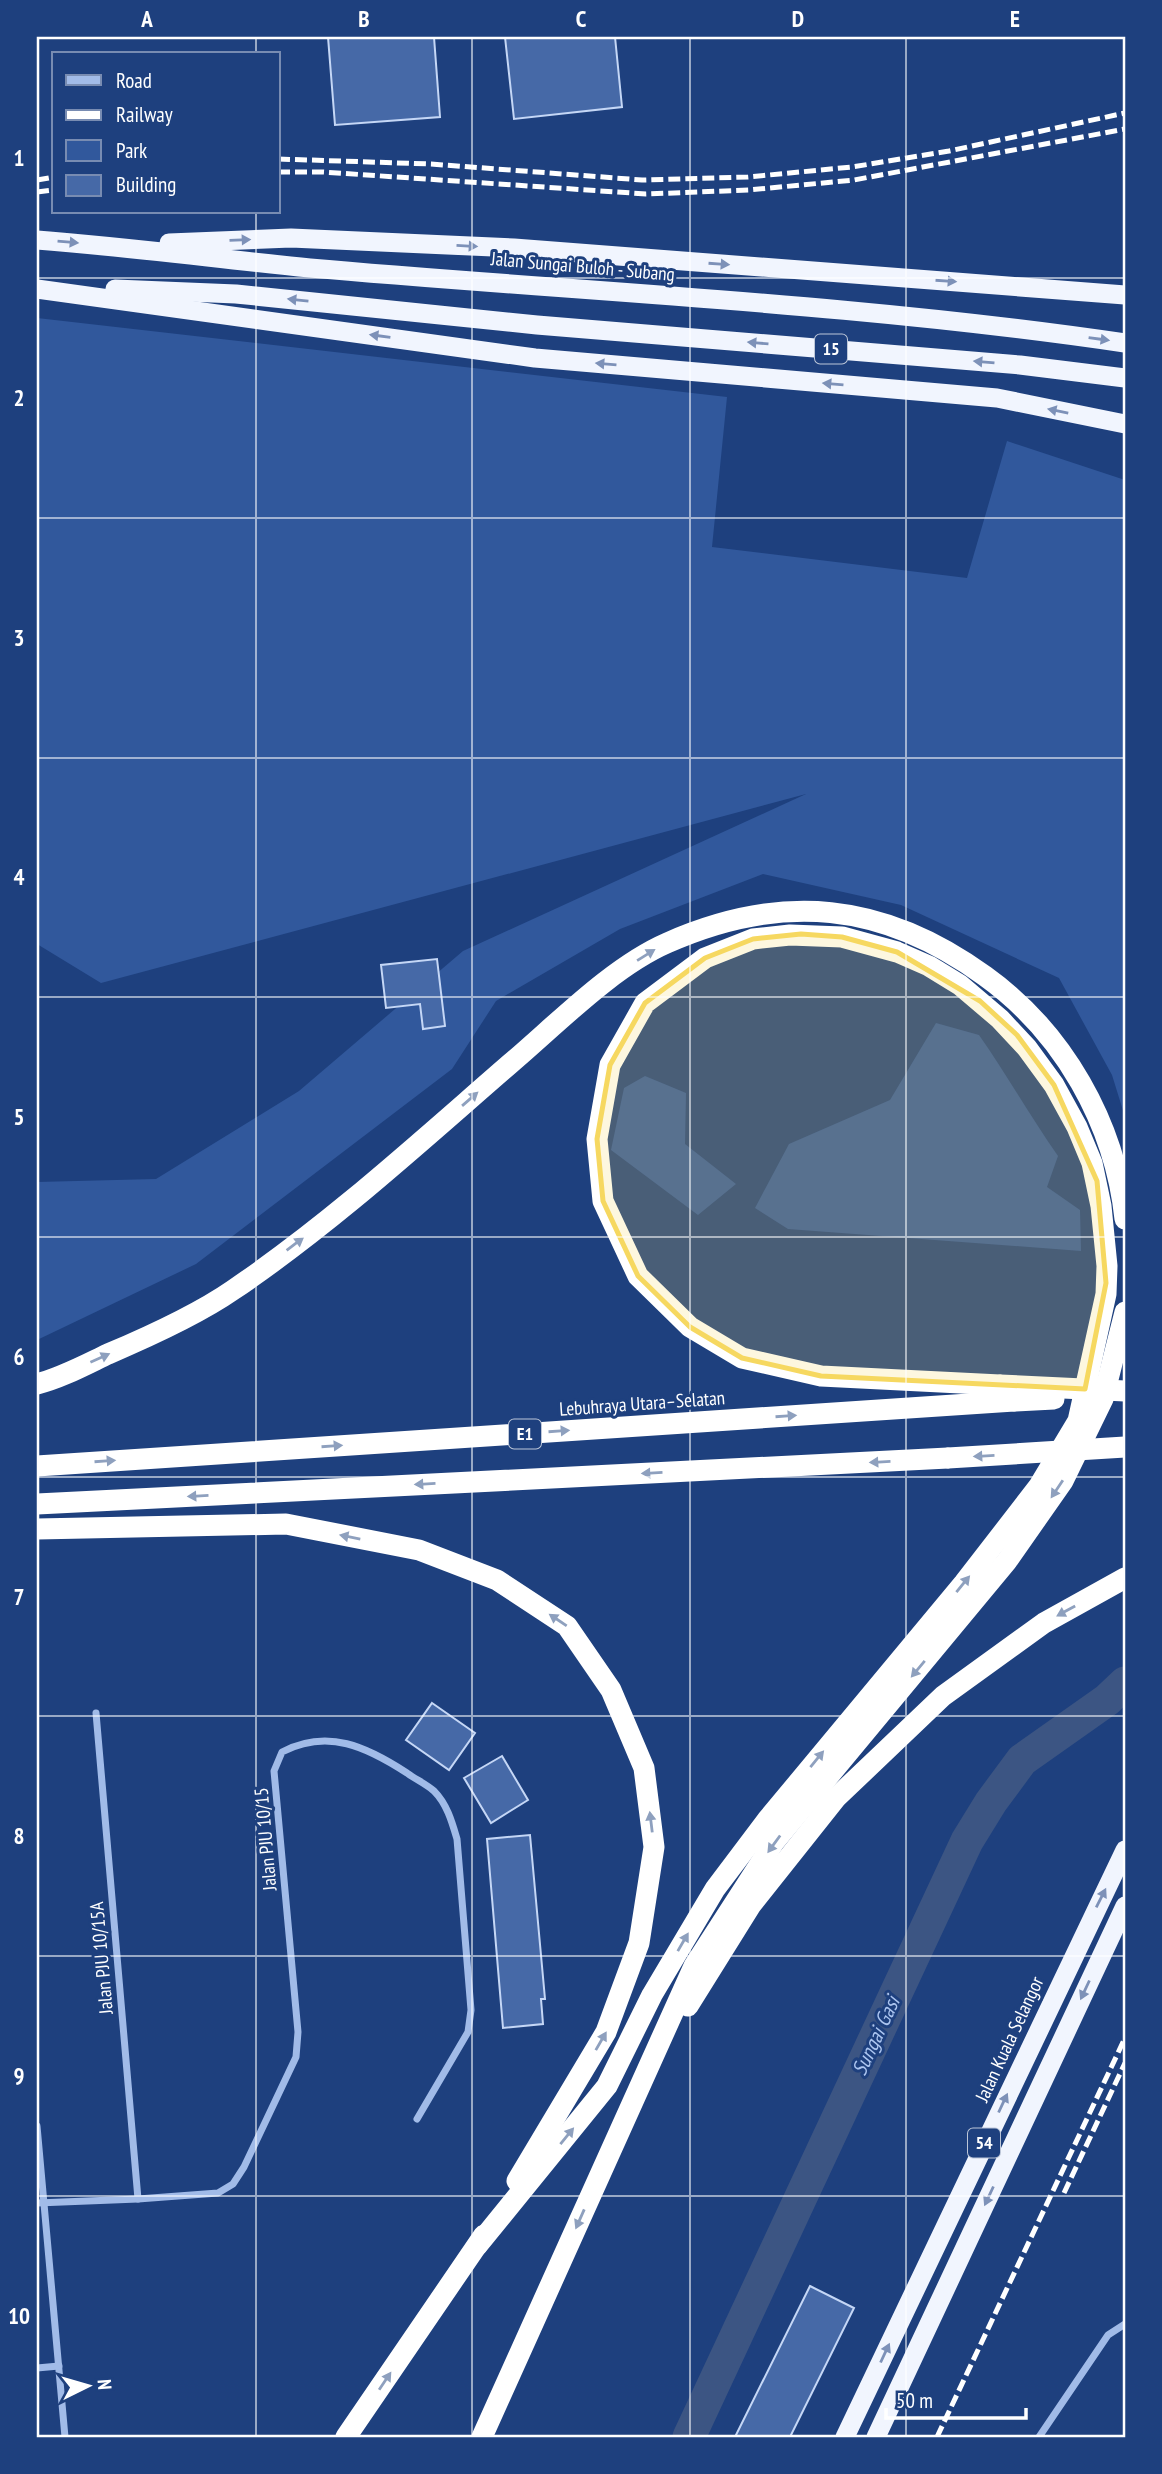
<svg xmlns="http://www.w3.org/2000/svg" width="1162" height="2474" font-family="'PT Sans Narrow',sans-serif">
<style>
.green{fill:#31589c}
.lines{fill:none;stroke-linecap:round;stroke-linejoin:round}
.river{stroke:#3c5583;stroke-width:33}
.building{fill:#4669a7;stroke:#c5d7f6;stroke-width:2}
.minor{stroke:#a1bbe8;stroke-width:7}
.trunk{stroke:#f1f5fe;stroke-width:19}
.motorway{stroke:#fff;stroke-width:21}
.rail{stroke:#fff;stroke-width:5;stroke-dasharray:12 5;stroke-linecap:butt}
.motorway-bridge{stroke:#fff;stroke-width:21}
.oneway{fill:#7d91b8}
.oneway2{fill:#8ea0be}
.marked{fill:#f6d860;fill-opacity:0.2;stroke:#f6d860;stroke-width:5;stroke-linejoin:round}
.grid{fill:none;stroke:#fff;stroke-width:2;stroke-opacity:0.55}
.labels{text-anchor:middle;stroke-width:6;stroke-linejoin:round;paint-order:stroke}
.shield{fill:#1e407e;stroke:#bcc6d8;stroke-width:2}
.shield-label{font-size:18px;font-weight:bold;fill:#fff}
.street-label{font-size:19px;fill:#fff;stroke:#1e407e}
.water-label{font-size:21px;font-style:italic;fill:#acc5f0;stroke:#1e407e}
.neatline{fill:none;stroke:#fff;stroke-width:2.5}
.grid-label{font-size:23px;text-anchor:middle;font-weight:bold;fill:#fff}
</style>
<rect width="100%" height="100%" fill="#1e407e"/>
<g class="green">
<path d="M37,318l690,79 -15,150 255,31 40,-137 118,39v637l-13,-42 -53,-97 -158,-73 -138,-31 -143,55 -124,72 -44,68 -256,195 -159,76v-158l119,-3 143,-88 164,-140 343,-157 -705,189 -64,-39z"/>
<path d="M936,1023l43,12c28,40 51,81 79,121l-11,31 33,23 1,41 -293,-22 -33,-21 34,-64 101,-44z"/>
<path d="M645,1076l41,17 -1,51 51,40 -38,31 -87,-65 13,-62z"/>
</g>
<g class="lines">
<path class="river" d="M689,2437l278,-596 24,-39 31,-42 85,-60 18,-17"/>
</g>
<g class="building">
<path d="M328,37h106l6,80 -105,8z"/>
<path d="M505,37h110l7,70 -108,12z"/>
<path d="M437,959l8,67 -22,3 -3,-25 -34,4 -5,-43z"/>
<path d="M432,1703l43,30 -26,37 -43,-30z"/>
<path d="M502,1756l26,44 -37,23 -27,-45z"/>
<path d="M530,1835l15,164h-4l2,25 -40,4 -16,-189z"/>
<path d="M810,2286l44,22 -64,129h-55z"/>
</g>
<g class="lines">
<g class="minor">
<path d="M96,1713l42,486"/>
<path d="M37,2126l28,311"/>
<path d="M37,2203l101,-4 80,-6 15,-9 11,-17 52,-110 2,-25 -24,-261 8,-19c46,-24 85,-5 125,21 8,6 19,11 27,18 13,13 18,31 23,48l14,171 -3,22 -51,87"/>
<path d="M37,2368l22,-2"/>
<path d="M1039,2437l69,-102 17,-11"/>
</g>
<g class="trunk">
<path d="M37,240c91,7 182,19 273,28 272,24 545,35 815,75"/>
<path d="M169,243l122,-5 223,10 611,47"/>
<path d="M37,289l498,69 462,40 128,26"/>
<path d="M115,289l121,5 301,31 483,40 105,13"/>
<path d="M845,2437l280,-587"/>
<path d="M876,2437l249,-531"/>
</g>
<g class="motorway">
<path d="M37,1384c24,-6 48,-19 71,-30 40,-17 89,-39 125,-64 99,-67 188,-149 278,-227 46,-39 101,-96 156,-120 115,-51 216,-41 318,33 78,56 130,147 140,243"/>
<path d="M37,1466l977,-65"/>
<path d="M37,1504l911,-46"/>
<path d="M37,1529l249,-5 133,26 78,30 70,46 44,64 33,78 10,79 -15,96 -33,89 -89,149"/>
<path d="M688,2006l63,-101 85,-107 107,-102 101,-73 81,-45"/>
<path d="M477,2246l130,-160 45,-91 63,-106 52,-69 197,-237 75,-97 39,-65 28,-127 1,-28 -6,-60 -9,-43 -15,-36 -23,-42 -27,-37 -27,-29 -40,-34 -31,-19 -32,-14 -55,-15 -52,-2 -37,4 -48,19 -60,45 -35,62 -13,74 6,62 35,75 52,51 52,31 79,18 179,9"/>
<path d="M346,2437l138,-202"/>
<path d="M482,2437l212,-471 80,-124 233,-281 56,-80 40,-82 22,-87"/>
</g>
<g class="rail">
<path d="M278,159l153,5 211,16 106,-3 104,-10 97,-16 176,-38"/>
<path d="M278,172h45l323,22 103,-4 105,-10 271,-51"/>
<path d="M37,180l17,-3"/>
<path d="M37,192l17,-2"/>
<path d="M1064,2193l61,-130"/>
<path d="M937,2437l188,-399"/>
</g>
<g class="motorway-bridge">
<path d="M1000,1385l125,6"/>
<path d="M1014,1401l40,-2"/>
<path d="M948,1458l177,-11"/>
</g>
</g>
<defs><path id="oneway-solid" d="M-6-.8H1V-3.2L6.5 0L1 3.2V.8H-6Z" transform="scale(1.75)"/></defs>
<g class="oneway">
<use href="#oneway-solid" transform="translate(240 240) rotate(-2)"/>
<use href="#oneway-solid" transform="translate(68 242) rotate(5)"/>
<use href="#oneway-solid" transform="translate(467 246) rotate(3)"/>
<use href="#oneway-solid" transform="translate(719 264) rotate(4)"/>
<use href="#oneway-solid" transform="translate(946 281) rotate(4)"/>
<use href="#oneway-solid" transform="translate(298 300) rotate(-174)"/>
<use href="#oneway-solid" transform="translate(380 336) rotate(-172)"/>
<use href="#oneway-solid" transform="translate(1099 339) rotate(8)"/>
<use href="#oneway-solid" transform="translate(758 343) rotate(-175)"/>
<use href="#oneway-solid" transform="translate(984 362) rotate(-175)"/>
<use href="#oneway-solid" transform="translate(606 364) rotate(-175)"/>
<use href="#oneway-solid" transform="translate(833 384) rotate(-175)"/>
<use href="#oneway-solid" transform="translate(1058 411) rotate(-168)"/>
<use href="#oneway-solid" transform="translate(1101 1898) rotate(-63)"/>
<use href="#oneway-solid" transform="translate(1085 1990) rotate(115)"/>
<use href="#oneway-solid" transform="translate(1003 2103) rotate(-65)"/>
<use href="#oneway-solid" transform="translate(989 2196) rotate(115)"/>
<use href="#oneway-solid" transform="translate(885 2353) rotate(-65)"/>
</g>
<g class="oneway2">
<use href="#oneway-solid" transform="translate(646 955) rotate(-32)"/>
<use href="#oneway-solid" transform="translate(470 1099) rotate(-41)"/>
<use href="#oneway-solid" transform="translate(295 1244) rotate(-37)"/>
<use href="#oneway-solid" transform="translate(100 1358) rotate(-24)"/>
<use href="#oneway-solid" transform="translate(786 1416) rotate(-4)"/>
<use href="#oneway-solid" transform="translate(559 1431) rotate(-4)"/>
<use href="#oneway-solid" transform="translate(332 1446) rotate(-4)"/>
<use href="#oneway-solid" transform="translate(984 1456) rotate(177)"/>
<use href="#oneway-solid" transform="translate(105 1461) rotate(-4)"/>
<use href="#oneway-solid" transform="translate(880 1462) rotate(177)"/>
<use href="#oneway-solid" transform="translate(652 1473) rotate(177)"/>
<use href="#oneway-solid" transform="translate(425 1484) rotate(177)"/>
<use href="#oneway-solid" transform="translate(1057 1489) rotate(124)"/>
<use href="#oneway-solid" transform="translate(198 1496) rotate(177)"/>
<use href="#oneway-solid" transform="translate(350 1537) rotate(-169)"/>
<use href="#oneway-solid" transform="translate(963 1584) rotate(-51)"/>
<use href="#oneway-solid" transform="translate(1066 1611) rotate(151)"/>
<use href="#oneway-solid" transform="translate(558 1620) rotate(-146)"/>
<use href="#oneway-solid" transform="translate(918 1669) rotate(130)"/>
<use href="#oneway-solid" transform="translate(817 1759) rotate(-51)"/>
<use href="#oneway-solid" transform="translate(651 1822) rotate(-97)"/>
<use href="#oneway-solid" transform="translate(774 1844) rotate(126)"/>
<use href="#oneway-solid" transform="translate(683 1942) rotate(-60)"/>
<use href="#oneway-solid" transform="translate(601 2041) rotate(-60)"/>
<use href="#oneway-solid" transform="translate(567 2136) rotate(-51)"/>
<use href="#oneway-solid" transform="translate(580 2219) rotate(114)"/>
<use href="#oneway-solid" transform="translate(385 2381) rotate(-56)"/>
</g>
<path class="marked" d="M801,934l41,3 55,15 83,49 37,34 37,50 43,96 9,102 -21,106 -264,-13 -79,-18 -52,-31 -52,-51 -35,-75 -6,-62 13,-74 35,-62 60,-45 48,-19z"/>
<path class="grid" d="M256,37v17M472,37v2400M690,37v2400M906,37v2400M256,212v2225M37,278h1088M37,518h1088M37,758h1088M37,997h1088M37,1237h1088M37,1477h1088M37,1716h1088M37,1956h1088M37,2196h1088"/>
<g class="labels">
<g class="shield">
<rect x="815" y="334.5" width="32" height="29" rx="5"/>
<rect x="509" y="1419.5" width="32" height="29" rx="5"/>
<rect x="968" y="2128.5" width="32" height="29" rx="5"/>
</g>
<g class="shield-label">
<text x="831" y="355">15</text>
<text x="525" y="1440">E1</text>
<text x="984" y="2149">54</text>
</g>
<g class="street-label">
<text transform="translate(583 266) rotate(5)" y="7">Jalan Sungai Buloh - Subang</text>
<text transform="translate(642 1403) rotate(-4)" y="7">Lebuhraya Utara–Selatan</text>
<text transform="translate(265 1839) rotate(-95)" y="7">Jalan PJU 10/15</text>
<text transform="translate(101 1958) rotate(-95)" y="7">Jalan PJU 10/15A</text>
<text transform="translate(1009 2039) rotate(-65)" y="7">Jalan Kuala Selangor</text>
</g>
<g class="water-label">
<text transform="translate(876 2036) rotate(-65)" y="7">Sungai Gasi</text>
</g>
</g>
<rect width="1162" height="2474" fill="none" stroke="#1e407e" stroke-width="77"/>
<rect x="52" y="52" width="228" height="161" fill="#1e407e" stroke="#788cb2" stroke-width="2"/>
<rect x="66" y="75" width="35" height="10" fill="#a1bbe8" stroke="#788cb2" stroke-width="2"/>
<text x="116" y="88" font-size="21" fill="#ffffff">Road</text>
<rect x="66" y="110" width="35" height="10" fill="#ffffff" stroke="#788cb2" stroke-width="2"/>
<text x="116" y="122" font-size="21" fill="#ffffff">Railway</text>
<rect x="66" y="140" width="35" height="21" fill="#31589c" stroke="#788cb2" stroke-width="2"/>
<text x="116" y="158" font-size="21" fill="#ffffff">Park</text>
<rect x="66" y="175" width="35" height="21" fill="#4669a7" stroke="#788cb2" stroke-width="2"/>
<text x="116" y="192" font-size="21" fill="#ffffff">Building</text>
<g transform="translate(88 2386) rotate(85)" stroke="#1e407e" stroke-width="5" paint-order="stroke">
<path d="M0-5L12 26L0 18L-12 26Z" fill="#ffffff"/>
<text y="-10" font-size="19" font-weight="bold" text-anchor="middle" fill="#ffffff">N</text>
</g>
<path d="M886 2408v10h140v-10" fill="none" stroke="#ffffff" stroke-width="3.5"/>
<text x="896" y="2408" font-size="21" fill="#ffffff" stroke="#1e407e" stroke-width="5" paint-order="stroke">50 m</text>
<rect x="38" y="38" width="1086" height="2398" class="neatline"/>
<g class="grid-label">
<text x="147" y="27">A</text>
<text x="364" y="27">B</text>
<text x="581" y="27">C</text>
<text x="798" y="27">D</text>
<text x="1015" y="27">E</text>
<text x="19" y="166">1</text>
<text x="19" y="406">2</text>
<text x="19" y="646">3</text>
<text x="19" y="885">4</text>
<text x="19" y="1125">5</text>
<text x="19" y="1365">6</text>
<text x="19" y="1605">7</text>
<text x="19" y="1844">8</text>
<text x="19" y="2084">9</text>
<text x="19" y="2324">10</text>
</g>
</svg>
